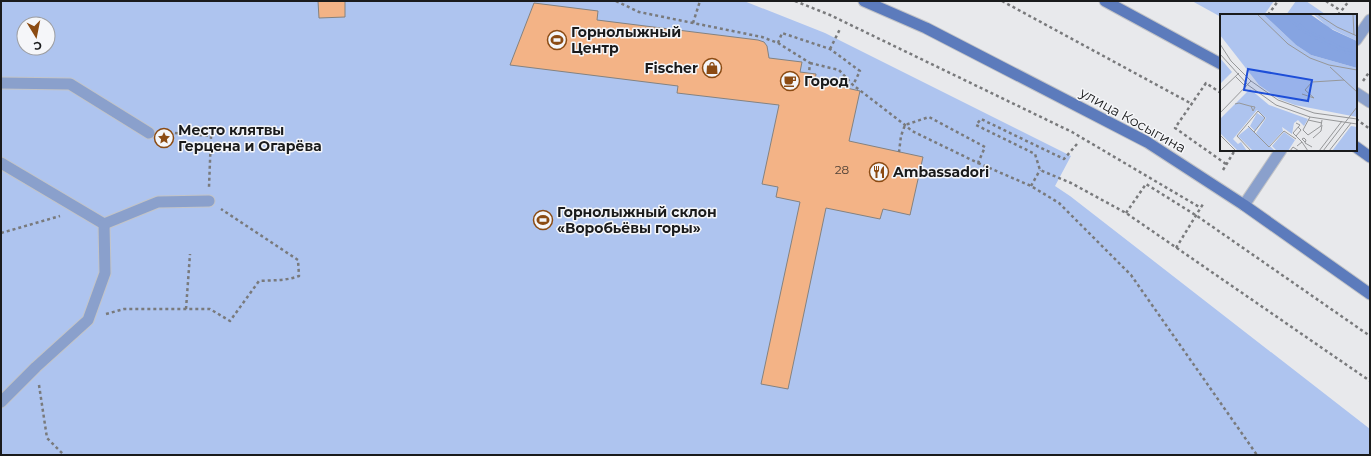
<svg xmlns="http://www.w3.org/2000/svg" width="1371" height="456" font-family="Montserrat,sans-serif">
<style>
.green{fill:#aec4ef;fill-rule:evenodd}
.building{fill:#f3b386;stroke:#848280}
.lines{fill:none;stroke-linecap:round;stroke-linejoin:round}
.service-casing{stroke:#c3c4c7;stroke-width:13}
.tertiary-casing{stroke:#c3c4c7;stroke-width:13}
.secondary-casing{stroke:#c3c4c7;stroke-width:13}
.path{stroke:#797a7c;stroke-width:2.5;stroke-dasharray:3 3;stroke-linecap:butt}
.service{stroke:#8aa0cc;stroke-width:11}
.tertiary{stroke:#8aa0cc;stroke-width:11}
.secondary{stroke:#5c7bbc;stroke-width:11}
.labels{text-anchor:middle;stroke-width:3;stroke-linejoin:round;paint-order:stroke}
.number-label{font-size:12px;fill:#504136}
.poi-label{font-size:14px;font-weight:bold;fill:#1a1b1c;stroke:#f5f6f9;text-anchor:start}
.street-label{font-size:14px;fill:#1a1b1c;stroke:#f5f6f9}
.inset-river{fill:none;stroke:#86a4e1;stroke-width:2}
.inset-road{fill:none;stroke:#969799;stroke-width:1}
.view{fill:#1d4ed8;fill-opacity:0.15;stroke:#1d4ed8;stroke-width:2}
.inset-edge{fill:none;stroke:#1a1b1c;stroke-width:2}
</style>
<rect width="100%" height="100%" fill="#e8e9ec"/>
<g class="green">
<path d="M1,1h743l81,32 246,123 -16,30 15,10 300,233v26h-1369zM24,24h24v24h-24z"/>
<path d="M1192,1h82l-10,14h-43v2z"/>
<path d="M1296,1h10l19,13 -39,1z"/>
</g>
<g class="building">
<path d="M318,1h27v16l-26,1z"/>
<path d="M534,3l64,8 -1,9 161,20 6,2 3,4 2,12 33,4 -2,10 16,2 -1,7 45,10 -11,50 74,16 -13,58 -27,-6 -3,10 -54,-11 -38,181 -27,-5 39,-182 -24,-5 2,-10 -16,-3 17,-79 -102,-12 1,-7 -168,-21z"/>
</g>
<g class="lines">
<g class="service-casing">
<g id="service">
<path d="M1,83l69,1 79,49"/>
<path d="M1356,93l14,9"/>
<path d="M1,163l103,61 1,49 -17,47 -52,47 -35,35"/>
<path d="M104,224l54,-22 51,-1"/>
</g>
</g>
<g class="tertiary-casing">
<g id="tertiary">
<path d="M1356,40l14,-20"/>
<path d="M1244,205l37,-55"/>
</g>
</g>
<g class="secondary-casing">
<g id="secondary">
<path d="M864,1l62,27 221,114 97,63 126,89"/>
<path d="M1105,1l116,63"/>
<path d="M1356,147l14,10"/>
</g>
</g>
<g class="path">
<path d="M616,1l23,11 123,25 16,6 32,20 -1,10"/>
<path d="M795,1l35,14 242,117 129,76"/>
<path d="M1002,1l190,103"/>
<path d="M1326,1l15,10"/>
<path d="M1268,15l10,-14"/>
<path d="M1338,15l11,-14"/>
<path d="M693,23l7,-22"/>
<path d="M778,43l4,-10 48,16 30,22 -7,14"/>
<path d="M830,49l10,-20"/>
<path d="M810,63l29,7 14,15 52,40 7,6 66,32 7,-16 -56,-30 -24,8 -4,11 -2,16"/>
<path d="M1363,81l7,-10"/>
<path d="M1221,93l-15,-10 -31,45 51,36"/>
<path d="M1356,119l14,10"/>
<path d="M163,132l48,4 -2,51"/>
<path d="M1077,144l-13,15 -83,-40 -5,6 59,29 5,16 31,13 55,30 244,168"/>
<path d="M978,163l53,23 28,17 72,72 126,180"/>
<path d="M1223,170l12,-20"/>
<path d="M1031,186l9,-16"/>
<path d="M1126,213l20,-29 51,32 173,120"/>
<path d="M1,233l59,-17"/>
<path d="M1176,248l27,-44"/>
<path d="M186,309l4,-55"/>
<path d="M106,314l18,-5h86l20,12 29,-40c14,-1 27,0 40,-5l-1,-16 -77,-51"/>
<path d="M39,385l8,53 17,17"/>
</g>
<use href="#service" class="service"/>
<use href="#tertiary" class="tertiary"/>
<use href="#secondary" class="secondary"/>
</g>
<defs>
<g id="stadium-ring" transform="scale(1)"><circle r="9.5" fill="#f5f6f9" stroke="#8b4b13" stroke-width="1.5"/><path d="M0-5a6.5 5 0 1 0 0 10a6.5 5 0 1 0 0-10ZM-3.5-1.8h7v3.6h-7Z" fill="#8b4b13"/></g>
<g id="shop-ring" transform="scale(1)"><circle r="9.5" fill="#f5f6f9" stroke="#8b4b13" stroke-width="1.5"/><path d="M-5-2.5h2.3a2.7 3.5 0 0 1 5.4 0H5L5.5 6h-11ZM-1.5-2.5h3a1.5 2.3 0 0 0-3 0Z" fill="#8b4b13"/></g>
<g id="cafe-ring" transform="scale(1)"><circle r="9.5" fill="#f5f6f9" stroke="#8b4b13" stroke-width="1.5"/><path d="M-5.5-4.5H6V0H3Q3 3.5 0 3.5H-2.5Q-5.5 3.5-5.5 0ZM3-3.2v2h1.7v-2ZM-6 4.5H4V6H-6Z" fill="#8b4b13"/></g>
<g id="sight-ring" transform="scale(1)"><circle r="9.5" fill="#f5f6f9" stroke="#8b4b13" stroke-width="1.5"/><path d="M0-6L1.8-2.2L6-1.7L2.9 1.2L3.7 5.4L0 3.3L-3.7 5.4L-2.9 1.2L-6-1.7L-1.8-2.2Z" fill="#8b4b13"/></g>
<g id="restaurant-ring" transform="scale(1)"><circle r="9.5" fill="#f5f6f9" stroke="#8b4b13" stroke-width="1.5"/><path d="M-5-6h1v4h1v-4h1v4h1v-4h1v5L-1.5 .5V6h-2V.5L-5-1ZM5-6V6H3V1.5H1.5Q1.5-4 5-6Z" fill="#8b4b13"/></g>
</defs>
<g fill-rule="evenodd">
<use href="#stadium-ring" x="557" y="40"/>
<use href="#shop-ring" x="712" y="68"/>
<use href="#cafe-ring" x="790" y="81"/>
<use href="#sight-ring" x="164" y="138"/>
<use href="#restaurant-ring" x="879" y="172"/>
<use href="#stadium-ring" x="543" y="220"/>
</g>
<g class="labels">
<g class="number-label">
<text x="842" y="174">28</text>
</g>
<g class="poi-label">
<text x="571" y="37">Горнолыжный<tspan x="571" dy="16">Центр</tspan></text>
<text x="698" y="73" text-anchor="end">Fischer</text>
<text x="804" y="86">Город</text>
<text x="178" y="135">Место клятвы<tspan x="178" dy="16">Герцена и Огарёва</tspan></text>
<text x="893" y="177">Ambassadori</text>
<text x="557" y="217">Горнолыжный склон<tspan x="557" dy="16">«Воробьёвы горы»</tspan></text>
</g>
<g class="street-label">
<text transform="translate(1133 120) rotate(29)" y="5">улица Косыгина</text>
</g>
</g>
<g transform="translate(1220 14)">
<rect width="137" height="137" fill="#e8e9ec"/>
<path d="M0,0h43l33,31 15,10 46,13v49l-62,-12 -16,-6 -20,-14 -39,-50zM93,0h44v27l-29,-14zM0,44l12,14 -12,12zM30,75l19,16 39,14 -4,7 -6,-6 -4,3 -2,11 -10,-7 1,4 -14,15 -13,-13 10,-15 -9,-8 -24,29 5,5 3,-2 6,9h-9l-18,-18v-14zM37,99l8,5 -10,13 -5,-5zM131,112l6,1v24h-25zM29,113l22,20 4,4h-22l-15,-15zM64,118l11,8 -7,11h-11l-5,-5z" fill="#aec4ef"/>
<path d="M43,0h47l23,16 24,11v27l-46,-13 -15,-10z" fill="#86a4e1"/>
<path class="inset-river" d="M64,0l17,16 39,21 17,4M69,0l15,15 37,19 16,4M77,10l10,-9"/>
<path class="inset-road" d="M37,0l31,30 22,14 19,7 28,5M97,0l20,13 20,9M133,0l1,21M0,30l11,17 20,20 27,19 36,13 43,6M0,40l28,31 28,20 34,12 47,7M110,53l27,25M15,62l11,11M0,77l19,-18M82,80l12,4M94,84l-9,-8 7,-8 32,-2M15,90l4,-1 11,3 5,1 -2,4 -2,-5M0,99l31,-32M90,103l-7,13 5,5 13,-9 1,-6M88,106l14,3M28,112l21,21 15,-16 12,8M78,113l3,3 -5,6 6,6M0,121l16,16M76,122l-3,-3 7,-8 -4,-2M93,124l8,-7 1,-6M85,128l-3,-3 2,-1 2,2 -1,3 7,4M77,132l5,-4 6,9M31,137l-14,-15 21,-25 7,7 -11,14M70,137l3,-4 6,4M99,137l23,-30M103,137l34,-44M109,137l22,-28"/>
<path class="view" d="M28,55l64,11 -4,21 -64,-11z"/>
<rect width="137" height="137" class="inset-edge"/>
</g>
<rect width="1371" height="456" fill="none" stroke="#1a1b1c" stroke-width="4"/>
<g transform="translate(36 36) rotate(170)"><circle r="19" fill="#f5f6f9" stroke="#9d9ea1"/>
<path d="M0-3L7 15L0 10L-7 15Z" fill="#8b4b13"/>
<text y="-6" font-size="11" font-weight="bold" text-anchor="middle" fill="#1a1b1c">С</text>
</g>
</svg>
